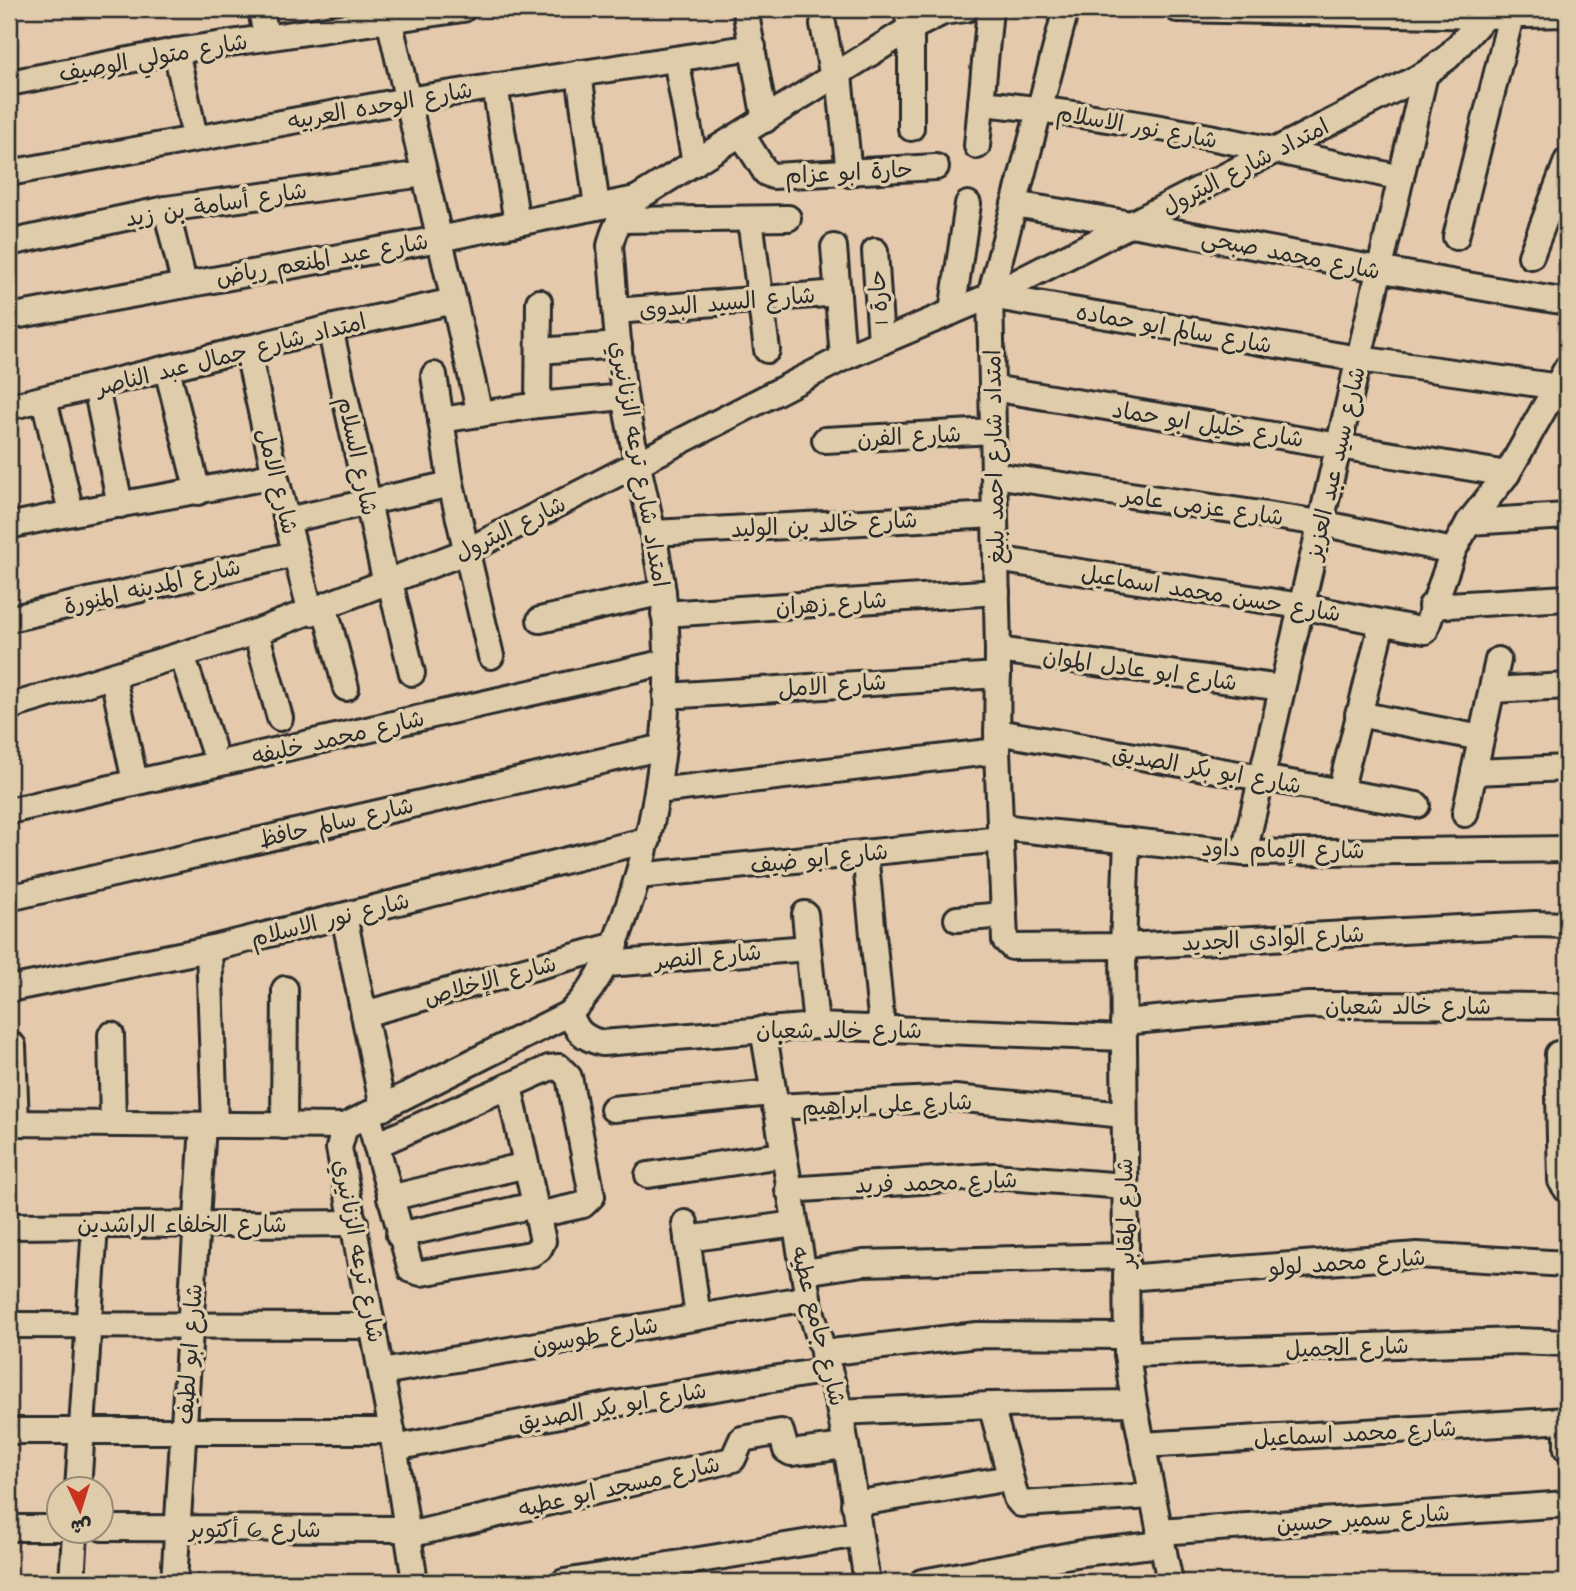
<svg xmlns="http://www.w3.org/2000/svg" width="1576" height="1591" font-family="'Architects Daughter','Playpen Sans Arabic',sans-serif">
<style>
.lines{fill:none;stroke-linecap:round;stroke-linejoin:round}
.minor-casing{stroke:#2b2b2b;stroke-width:30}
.minor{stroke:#dfccaa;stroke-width:24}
.labels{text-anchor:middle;stroke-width:7;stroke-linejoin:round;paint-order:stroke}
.street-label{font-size:23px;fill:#2b2b2b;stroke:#dfccaa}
</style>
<rect width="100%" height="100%" fill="#e4c9ac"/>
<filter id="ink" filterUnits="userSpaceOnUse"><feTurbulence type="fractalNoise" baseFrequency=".0143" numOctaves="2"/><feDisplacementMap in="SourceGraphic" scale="14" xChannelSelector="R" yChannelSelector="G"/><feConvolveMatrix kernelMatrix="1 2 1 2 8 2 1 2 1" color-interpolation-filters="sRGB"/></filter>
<g filter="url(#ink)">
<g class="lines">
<g class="minor-casing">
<g id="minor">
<path d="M261,9l5,28"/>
<path d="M745,9l20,111"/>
<path d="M906,9l5,19v100"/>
<path d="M1066,9l-76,287 8,354 -1,101 8,189 7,7 111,-1 412,-22 32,1"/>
<path d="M1177,9l308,7 82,-2"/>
<path d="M389,19l91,395"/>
<path d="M823,24l10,54"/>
<path d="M176,51l19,86"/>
<path d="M676,59l19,104"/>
<path d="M579,73l18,134"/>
<path d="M839,75l10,99"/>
<path d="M9,83l167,-32 287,-42"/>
<path d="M495,86l22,137"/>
<path d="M981,103c141,13 282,44 420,75"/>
<path d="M742,135l24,38 7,3 163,-9"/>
<path d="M977,146l13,-137"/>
<path d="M9,173l398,-73 346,-53"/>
<path d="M1014,204c185,30 368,68 553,98"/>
<path d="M166,209l18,74"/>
<path d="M750,219l17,131"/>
<path d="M619,220l169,-2"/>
<path d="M1456,237l55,-221"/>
<path d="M9,243l157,-34 258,-35"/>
<path d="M834,247l9,111"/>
<path d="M875,251l6,91"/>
<path d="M1531,256l36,-95"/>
<path d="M990,296l369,63 208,29"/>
<path d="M616,311l222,-18"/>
<path d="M952,312l16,-108"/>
<path d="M9,317l430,-78 197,-40"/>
<path d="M330,328l56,256"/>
<path d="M247,348l28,127 36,138"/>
<path d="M539,351l80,-6"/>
<path d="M167,369l31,123"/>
<path d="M434,375l17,109 40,172"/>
<path d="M96,387l24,118"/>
<path d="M992,388l515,86"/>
<path d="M44,399l27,113"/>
<path d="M538,405l1,-103"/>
<path d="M9,407l321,-79 124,-27"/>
<path d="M441,420l97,-15 86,-8"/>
<path d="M825,440l168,-9"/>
<path d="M994,475l327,48 132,28"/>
<path d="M287,520l164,-36"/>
<path d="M1469,522l98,-6"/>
<path d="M9,526c88,-20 178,-31 266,-51"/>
<path d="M653,533l342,-18"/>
<path d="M996,559l305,47 124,25 28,-80 16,-29 38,-48 60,-106"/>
<path d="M390,582l22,91"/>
<path d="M1431,606l136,-8"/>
<path d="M325,608l21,80"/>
<path d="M664,614l333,-22"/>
<path d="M9,619l286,-65"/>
<path d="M540,620l123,-28"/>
<path d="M256,632l24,86"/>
<path d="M998,650l284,38"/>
<path d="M182,655l30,91"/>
<path d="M113,677l22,105"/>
<path d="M1492,690l75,-4"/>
<path d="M666,696l332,-21"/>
<path d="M9,707l247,-75 209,-80 378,-194 147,-62 435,-222 23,-17 37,-41"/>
<path d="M1358,714l123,24"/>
<path d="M997,732l420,73"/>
<path d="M1474,772l93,-4"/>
<path d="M657,791l340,-40"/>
<path d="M1340,792l42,-169"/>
<path d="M9,811l658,-149"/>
<path d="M1465,814l33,-154"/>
<path d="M1000,827l244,26 323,-4"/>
<path d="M1127,840l-4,106 4,408 7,49 36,179"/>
<path d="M865,853l17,174"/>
<path d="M1244,853l181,-779"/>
<path d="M638,876l363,-37"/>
<path d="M9,898l654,-151"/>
<path d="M805,914l11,112"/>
<path d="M344,916l39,192"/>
<path d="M957,919l47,-4"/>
<path d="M209,949l6,176"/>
<path d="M608,964l200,-16"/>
<path d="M9,989l200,-40 439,-109"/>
<path d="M570,1013c6,18 13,25 32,30l214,-17 307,12"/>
<path d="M364,1014l252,-69"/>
<path d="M1123,1022l185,-17 259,1"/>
<path d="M763,1029l45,269c9,39 24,75 32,114 11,56 18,114 27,170"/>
<path d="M111,1035l2,89"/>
<path d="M13,1046l3,77"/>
<path d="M1558,1054l3,127 6,9"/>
<path d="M775,1107l180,-9 169,17"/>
<path d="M613,1109l159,-16"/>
<path d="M368,1115l43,155 10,3 110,-19 8,-5 4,-8 -34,-155"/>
<path d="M9,1123l336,3"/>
<path d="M284,1126l1,-137"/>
<path d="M376,1145l173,-77 10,-1 10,10 23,119 -9,9 -46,10"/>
<path d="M648,1175l134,-20"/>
<path d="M788,1190l205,-14 132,10"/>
<path d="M390,1198l136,-33"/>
<path d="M685,1223l13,94"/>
<path d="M9,1226l346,-3"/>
<path d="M399,1235l136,-30"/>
<path d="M687,1239l108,-15"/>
<path d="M804,1272l59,-9 262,-7"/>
<path d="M1126,1278l291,-23 150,9"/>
<path d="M9,1325l364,1"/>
<path d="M823,1353l154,-18 150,1"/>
<path d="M1127,1354l390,-13 50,2"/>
<path d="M382,1372l426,-74"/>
<path d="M991,1405l25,93 5,6 131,-8"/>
<path d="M840,1412l151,-7 143,-2"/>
<path d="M1567,1420v29"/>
<path d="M9,1431h383"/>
<path d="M1142,1445l425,-25"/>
<path d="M395,1448l220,-44 214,-34"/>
<path d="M78,1490l17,-265"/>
<path d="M854,1504l156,-26"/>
<path d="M9,1528h51"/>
<path d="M102,1528l306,1"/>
<path d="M1159,1532l408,-28"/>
<path d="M408,1535l319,-74 6,-2 9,-20 39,-7 5,18 5,3 54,-7"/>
<path d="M72,1582l3,-50"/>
<path d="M174,1582l29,-457"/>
<path d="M415,1582l-23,-151 -53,-283 6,-22 225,-113c35,-34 48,-75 63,-121 30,-95 41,-200 30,-299 -8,-66 -28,-129 -38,-193 -8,-51 -10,-103 -15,-154 4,-20 13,-32 26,-47l275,-171 32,-16 23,-3"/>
<path d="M564,1582l295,-48"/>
<path d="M922,1582l160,-29 80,-9"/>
</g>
</g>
<use href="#minor" class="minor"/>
</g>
</g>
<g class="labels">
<g class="street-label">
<text transform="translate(153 57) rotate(-10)" y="8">شارع متولي الوصيف</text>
<text transform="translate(380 105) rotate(-10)" y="8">شارع الوحده العربيه</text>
<text transform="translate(1137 126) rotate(10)" y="8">شارع نور الاسلام</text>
<text transform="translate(1245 166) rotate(-27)" y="8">امتداد شارع البترول</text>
<text transform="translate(849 172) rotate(-3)" y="8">حارة ابو عزام</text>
<text transform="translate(216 204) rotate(-9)" y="8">شارع أسامة بن زيد</text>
<text transform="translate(1291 254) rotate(11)" y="8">شارع محمد صبحى</text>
<text transform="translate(322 259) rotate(-10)" y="8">شارع عبد المنعم رياض</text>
<text transform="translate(878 297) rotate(-94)" y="8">حارة 1</text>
<text transform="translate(727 302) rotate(-5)" y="8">شارع السيد البدوى</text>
<text transform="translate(1174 328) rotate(10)" y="8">شارع سالم ابو حماده</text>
<text transform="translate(231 354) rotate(-14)" y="8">امتداد شارع جمال عبد الناصر</text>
<text transform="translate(1208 424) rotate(9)" y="8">شارع خليل ابو حماد</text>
<text transform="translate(909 436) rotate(-3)" y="8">شارع الفرن</text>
<text transform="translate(358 456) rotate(78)" y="8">شارع السلام</text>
<text transform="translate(994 457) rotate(-91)" y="8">امتداد شارع احمد بليغ</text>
<text transform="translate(1335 463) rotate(-77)" y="8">شارع سيد عبد العزيز</text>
<text transform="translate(640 464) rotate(80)" y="8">امتداد شارع ترعه الزنانيري</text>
<text transform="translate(278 481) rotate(76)" y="8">شارع الامل</text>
<text transform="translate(1203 506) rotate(8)" y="8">شارع عزمى عامر</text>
<text transform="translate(824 524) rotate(-3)" y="8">شارع خالد بن الوليد</text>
<text transform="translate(510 528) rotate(-26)" y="8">شارع البترول</text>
<text transform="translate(152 586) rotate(-13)" y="8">شارع المدينه المنورة</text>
<text transform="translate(1211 593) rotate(9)" y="8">شارع حسن محمد اسماعيل</text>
<text transform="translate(831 603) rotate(-4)" y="8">شارع زهران</text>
<text transform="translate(1140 669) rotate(8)" y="8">شارع ابو عادل الموان</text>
<text transform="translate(832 685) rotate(-4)" y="8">شارع الامل</text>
<text transform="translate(338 737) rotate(-13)" y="8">شارع محمد خليفه</text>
<text transform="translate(1207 769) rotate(10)" y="8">شارع ابو بكر الصديق</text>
<text transform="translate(336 822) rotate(-13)" y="8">شارع سالم حافظ</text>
<text transform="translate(1283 849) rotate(1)" y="8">شارع الإمام داود</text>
<text transform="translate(819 858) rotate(-6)" y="8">شارع ابو ضيف</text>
<text transform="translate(330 919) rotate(-14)" y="8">شارع نور الاسلام</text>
<text transform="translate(1273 938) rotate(-3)" y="8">شارع الوادى الجديد</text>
<text transform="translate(708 956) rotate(-5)" y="8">شارع النصر</text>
<text transform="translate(490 980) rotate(-15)" y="8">شارع الإخلاص</text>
<text x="1408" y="1014">شارع خالد شعبان</text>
<text x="839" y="1038">شارع خالد شعبان</text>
<text transform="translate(887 1104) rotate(-2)" y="8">شارع على ابراهيم</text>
<text transform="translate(936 1182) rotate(-2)" y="8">شارع محمد فريد</text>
<text transform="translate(1125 1213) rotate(-91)" y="8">شارع المقابر</text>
<text x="182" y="1232">شارع الخلفاء الراشدين</text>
<text transform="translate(359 1251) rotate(79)" y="8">شارع ترعه الزنانيري</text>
<text transform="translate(1347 1262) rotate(-4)" y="8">شارع محمد لولو</text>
<text transform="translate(819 1326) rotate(76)" y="8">شارع جامع عطيه</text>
<text transform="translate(595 1335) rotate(-10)" y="8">شارع طوسون</text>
<text transform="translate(1347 1347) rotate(-2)" y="8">شارع الجميل</text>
<text transform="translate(189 1354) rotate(-86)" y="8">شارع ابو لطيف</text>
<text transform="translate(612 1406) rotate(-10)" y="8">شارع ابو بكر الصديق</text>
<text transform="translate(1355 1433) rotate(-3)" y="8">شارع محمد اسماعيل</text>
<text transform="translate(619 1486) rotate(-13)" y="8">شارع مسجد ابو عطيه</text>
<text transform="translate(1363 1518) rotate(-4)" y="8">شارع سمير حسين</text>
<text x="255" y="1537">شارع 6 أكتوبر</text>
</g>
</g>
<rect width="1576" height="1591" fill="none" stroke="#dfccaa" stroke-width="35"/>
<rect x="18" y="18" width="1541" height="1556" fill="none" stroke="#2b2b2b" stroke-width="2.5" filter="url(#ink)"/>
<g transform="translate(80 1510) rotate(176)"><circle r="33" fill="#dfccaa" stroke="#978c77" stroke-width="2"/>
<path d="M0-5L12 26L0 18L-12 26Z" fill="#c8321e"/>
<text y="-10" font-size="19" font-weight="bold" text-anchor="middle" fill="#2b2b2b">ش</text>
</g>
</svg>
